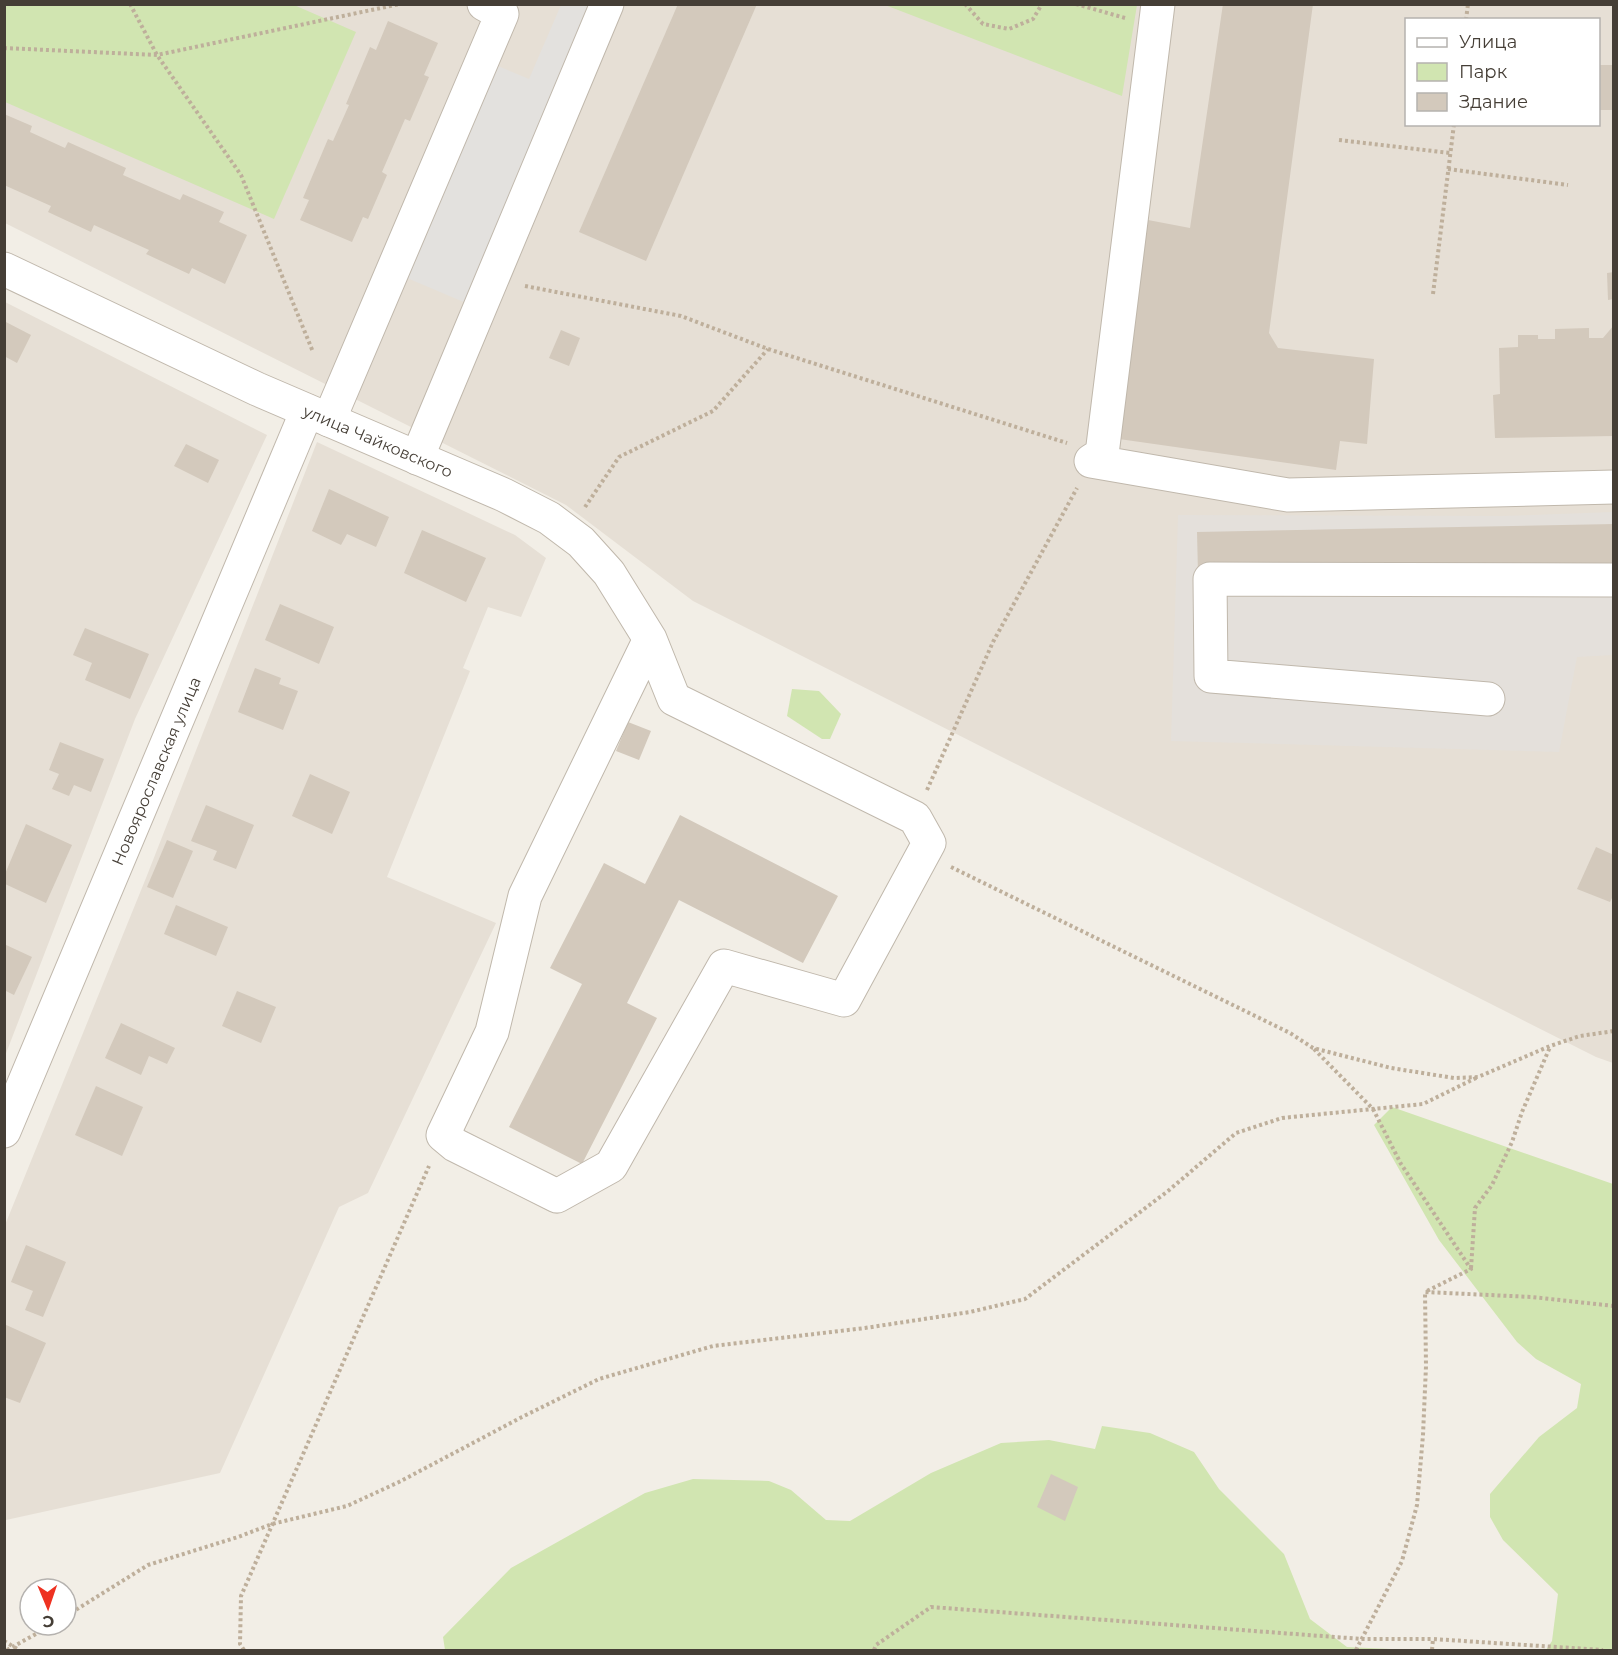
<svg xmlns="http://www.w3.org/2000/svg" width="1618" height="1655" font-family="Montserrat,sans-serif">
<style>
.residential{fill:#e6dfd5;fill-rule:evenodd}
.industrial{fill:#e4e0db}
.green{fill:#d1e5b1}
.parking{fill:#e3e1de}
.building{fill:#d3c9bc}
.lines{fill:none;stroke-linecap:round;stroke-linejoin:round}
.minor-casing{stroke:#c0b8ac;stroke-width:35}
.path{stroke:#beaf9b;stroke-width:4;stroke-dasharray:3 3;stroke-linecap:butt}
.minor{stroke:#fff;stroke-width:33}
.labels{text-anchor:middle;stroke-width:5;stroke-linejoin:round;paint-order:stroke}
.street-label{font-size:16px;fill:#453e36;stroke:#fff}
</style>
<rect width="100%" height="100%" fill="#f2eee6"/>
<g class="residential">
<path d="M4,5h1609v1058l-17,-6 -903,-456 -127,-96 -561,-282zM1406,20h192v104h-192z"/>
<path d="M5,302l262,133 -132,284 -130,337z"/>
<path d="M317,442l198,93 31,23 -25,59 -33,-10 -25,61 7,3 -83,206 109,46 -128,270 -29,14 -119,266 -214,47 -1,-1v-294l141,-347z"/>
</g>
<path class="industrial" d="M1613,512v143l-36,2 -18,95 -388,-11 7,-226 324,1z"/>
<g class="green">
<path d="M5,4l289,1 62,27 -82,187 -269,-117z"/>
<path d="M885,5h252l-15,91z"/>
<path d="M792,689l27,2 22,23 -11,25h-8l-35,-23z"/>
<path d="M1392,1107l221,77v466h-67l6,-9 6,-47 -55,-54 -13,-23v-23l49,-57 38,-29 4,-24 -45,-25 -19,-17 -78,-102 -65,-115z"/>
<path d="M1102,1426l48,7 44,19 25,37 65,65 26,65 37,28 66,3h-968l-2,-13 68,-69 134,-75 48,-14 76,2 22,9 35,30 24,1 81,-48 70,-30 48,-3 46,9z"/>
</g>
<path class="parking" d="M561,5h33l-128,298 -59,-25 91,-212 31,13z"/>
<g class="building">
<path d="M678,4h79l-111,257 -67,-29z"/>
<path d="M1223,4h90l-44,329 9,15 96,11 -7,85 -27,-3 -4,29 -217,-31 29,-219 42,8z"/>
<path d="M388,21l50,22 -14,32 5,2 -19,44 -5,-2 -23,53 5,3 -19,44 -5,-2 -11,25 -52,-22 9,-20 -6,-2 25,-59 5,2 16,-36 -3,-1 24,-57 6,3z"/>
<rect x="1598" y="65" width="16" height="45"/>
<path d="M4,114l28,12 -2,6 35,16 3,-6 58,26 -3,7 57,25 3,-6 41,18 -5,10 28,13 -22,49 -33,-16 -3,6 -43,-20 3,-4 -55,-25 -3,7 -43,-20 3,-6 -47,-21z"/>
<path d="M1614,272v27l-6,1 -1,-27z"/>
<path d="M4,321l27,14 -14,28 -13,-7z"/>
<path d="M1614,325v111l-119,2 -2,-43 7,-1 -1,-46 19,-1v-12h20v4h17v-10l34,-1v10h14z"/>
<path d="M561,330l19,8 -11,28 -20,-8z"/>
<path d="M186,444l33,16 -11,23 -34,-17z"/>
<path d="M329,489l60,28 -13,30 -29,-13 -6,11 -29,-14z"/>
<path d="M1614,524v42l-416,8 -1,-42z"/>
<path d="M422,530l64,28 -20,44 -62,-29z"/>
<path d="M280,604l54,23 -15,37 -54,-24z"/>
<path d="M85,628l64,26 -19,45 -45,-19 7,-17 -19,-8z"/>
<path d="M255,668l26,10 -2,6 19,7 -15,39 -45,-18z"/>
<path d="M628,722l23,9 -12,29 -23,-9z"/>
<path d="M60,742l44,17 -13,33 -17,-7 -5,11 -17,-7 7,-15 -10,-4z"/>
<path d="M310,774l40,18 -18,42 -40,-18z"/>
<path d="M206,805l48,20 -18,44 -23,-9 4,-9 -26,-10z"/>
<path d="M680,815l158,81 -35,67 -124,-63 -52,103 30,15 -75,146 -73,-37 73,-143 -32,-16 54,-105 41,21z"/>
<path d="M26,824l46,21 -26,58 -41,-19v-10z"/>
<path d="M167,840l26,11 -20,47 -26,-11z"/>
<path d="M1596,847l18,8v39l-4,8 -33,-13z"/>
<path d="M176,905l52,22 -12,29 -52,-22z"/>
<path d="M4,944l28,13 -18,38 -10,-5z"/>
<path d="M237,991l39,16 -15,36 -39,-17z"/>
<path d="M121,1023l54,25 -8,16 -18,-8 -8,19 -36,-17z"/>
<path d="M96,1086l47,21 -21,49 -47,-21z"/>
<path d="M26,1245l40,17 -23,55 -18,-7 8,-19 -22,-9z"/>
<path d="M4,1324l42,19 -26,60 -16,-6z"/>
<path d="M1051,1474l27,13 -13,34 -28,-14z"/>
</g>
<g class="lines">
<g class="minor-casing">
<g id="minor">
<path d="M1158,4l-56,450 -11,7 197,34 326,-8"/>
<path d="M4,269l253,120 247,106 45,23 32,24 28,31 41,66 24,60 241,119 14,25 -85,157 -120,-34 -113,200 -54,30 -102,-51 -12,-10 49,-103 33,-136 125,-257"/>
<path d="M329,420l173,-406 -18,-10"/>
<path d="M417,458l190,-454"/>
<path d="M1488,699l-277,-23 -1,-97 404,1"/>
<path d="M4,1131l303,-720"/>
</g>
</g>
<g class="path">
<path d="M130,4l27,51 84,120 72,177"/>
<path d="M965,4l18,20 26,5 24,-10 9,-15"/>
<path d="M1076,4l49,14"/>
<path d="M1466,20l2,-16"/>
<path d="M4,48l153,7 243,-51"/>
<path d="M1339,140l111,13"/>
<path d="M1448,169l120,16"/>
<path d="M525,286l156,30 87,33 299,94"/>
<path d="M1433,294l21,-170"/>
<path d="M585,507l34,-50 94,-46 55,-62"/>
<path d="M927,790l66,-148 84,-154"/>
<path d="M951,867l339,166 23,15 78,20 63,10 24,-1 72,-31 30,-10 34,-5"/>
<path d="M1314,1049l59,60 28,55 70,105 -46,23 107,5 82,9"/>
<path d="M1471,1268l4,-60 17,-23 20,-43 10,-30 28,-65"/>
<path d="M66,1616l82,-51 90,-28 34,-13 75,-18 52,-24 123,-65 77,-38 114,-33 152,-18 105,-16 55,-13 143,-108 68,-58 46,-15 141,-14 55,-27"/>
<path d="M4,1641l15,9"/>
<path d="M7,1650l45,-25"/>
<path d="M244,1650l-4,-6 1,-48 188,-430"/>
<path d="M874,1650l2,-5 55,-38 431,32h71"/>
<path d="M1356,1650l46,-89 15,-56 6,-70 3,-69 -1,-74"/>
<path d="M1432,1650l1,-11 170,11"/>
</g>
<use href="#minor" class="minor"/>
</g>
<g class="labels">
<g class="street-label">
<text transform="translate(378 441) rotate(23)" y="6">улица Чайковского</text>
<text transform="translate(156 771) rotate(-67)" y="6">Новоярославская улица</text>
</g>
</g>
<rect width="1618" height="1655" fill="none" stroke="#453e36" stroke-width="12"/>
<rect x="1405" y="18" width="195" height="108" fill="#ffffff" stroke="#b5b2af" stroke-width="1.5"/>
<rect x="1417" y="38" width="30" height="9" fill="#ffffff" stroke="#b5b2af" stroke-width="1.5"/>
<text x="1459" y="48" font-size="18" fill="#453e36">Улица</text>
<rect x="1417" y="63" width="30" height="18" fill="#d1e5b1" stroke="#b5b2af" stroke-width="1.5"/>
<text x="1459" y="78" font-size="18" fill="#453e36">Парк</text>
<rect x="1417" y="93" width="30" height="18" fill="#d3c9bc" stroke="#b5b2af" stroke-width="1.5"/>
<text x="1459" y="108" font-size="18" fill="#453e36">Здание</text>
<g transform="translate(48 1607) rotate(178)"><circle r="28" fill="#ffffff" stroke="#b5b2af" stroke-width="1.5"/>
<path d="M0-4.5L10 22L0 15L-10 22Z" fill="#ee3221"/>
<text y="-9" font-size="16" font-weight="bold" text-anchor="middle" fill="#453e36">С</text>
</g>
</svg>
